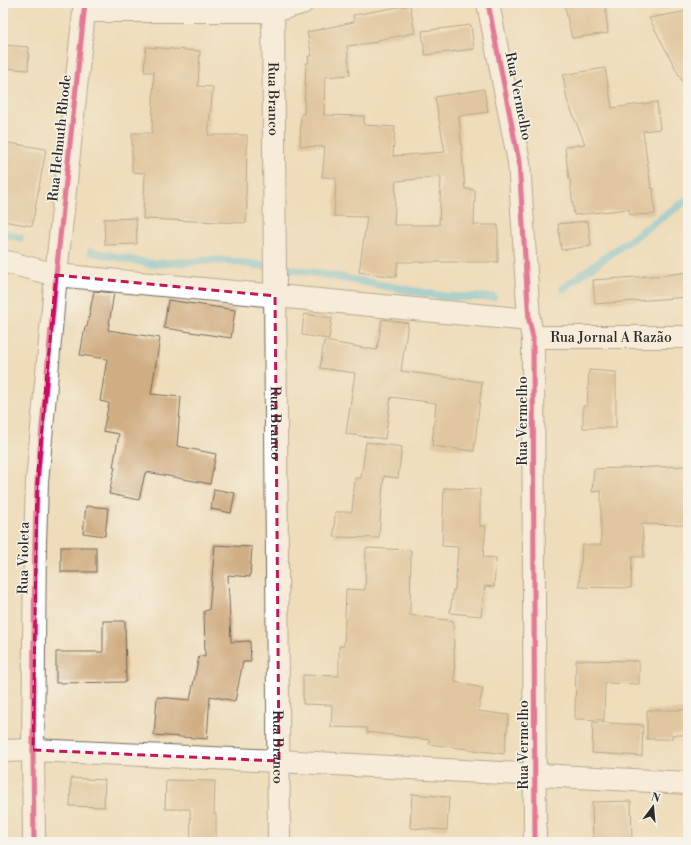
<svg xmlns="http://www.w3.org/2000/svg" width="691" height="845" font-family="'Libre Bodoni',serif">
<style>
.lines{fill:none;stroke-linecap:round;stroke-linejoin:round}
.stream{stroke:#60c1de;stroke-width:8}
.building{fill:#d0ad82;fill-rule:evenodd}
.minor-casing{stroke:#6f695d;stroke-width:24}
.minor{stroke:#fff;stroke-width:22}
.cycleway-casing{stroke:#f7f3e8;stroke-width:8}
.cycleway{stroke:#d6006c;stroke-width:5}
.marked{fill:none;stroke:#c2185b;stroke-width:3;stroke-dasharray:8 5;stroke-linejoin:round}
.labels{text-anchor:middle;stroke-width:3;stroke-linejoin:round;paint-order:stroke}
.street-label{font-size:14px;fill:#2b2b2b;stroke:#f7f3e8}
</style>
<rect width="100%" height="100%" fill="#f7f3e8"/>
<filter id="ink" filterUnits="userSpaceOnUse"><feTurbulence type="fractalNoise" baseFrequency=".025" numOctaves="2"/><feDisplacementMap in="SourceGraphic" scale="8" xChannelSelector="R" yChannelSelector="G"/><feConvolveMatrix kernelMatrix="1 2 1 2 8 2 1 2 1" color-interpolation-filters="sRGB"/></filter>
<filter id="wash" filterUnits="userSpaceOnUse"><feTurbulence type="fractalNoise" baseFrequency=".012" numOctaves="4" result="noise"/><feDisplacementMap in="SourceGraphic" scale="16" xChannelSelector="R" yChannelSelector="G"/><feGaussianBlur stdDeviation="0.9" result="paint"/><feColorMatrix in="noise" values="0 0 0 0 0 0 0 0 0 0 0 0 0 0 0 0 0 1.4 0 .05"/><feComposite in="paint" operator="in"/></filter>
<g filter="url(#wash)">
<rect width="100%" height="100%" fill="#eedcba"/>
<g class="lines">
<g class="stream">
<path d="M3,233l17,5"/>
<path d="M91,252l61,12 68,-4 97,13 52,10 78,14h46"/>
<path d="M563,289l19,-15 106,-75"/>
</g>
</g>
<g id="blocks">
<g class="building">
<path d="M564,3h41l3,30 -36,5z"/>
<path d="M410,5l5,28 -38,7 1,2 -31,4 3,29 -25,2 -1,38 40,1v9l31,2 -2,29 52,-4 -10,-55 49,-8 4,23 -29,4 6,73 10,1 -1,35h24v37h-100l-2,15 -37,-5 8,-55 -33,-1 2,-38 -14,-1 3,-30 -25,-1 1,-32h3l2,-51h3l-1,-7h4l-5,-24 47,-10 -1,-7zM441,177l-2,48h-45l2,-44z"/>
<path d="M688,11v81l-39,-74z"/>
<path d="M471,25l3,24 -49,6 -3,-24z"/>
<path d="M3,45l26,2 -1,23 -25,-2z"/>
<path d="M146,47l54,4 -2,35 15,1 -5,48h39l-1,64 1,1 -1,23 -103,-4 2,-46 -13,-1v-39h20l2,-61h-10z"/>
<path d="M605,68l7,40 45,-6 3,27 -17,2 8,57h2l2,26 -25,1 -1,-6 -55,6 -4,-35h-1l-4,-33 20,-3 -18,-44 -4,-25z"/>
<path d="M3,142l43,7 -14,77 -29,-5z"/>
<path d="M136,218l1,26 -32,1 -1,-26z"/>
<path d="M588,221l3,25 -30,4 -3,-26z"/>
<path d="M688,272v25l-93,7 -2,-24 72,-5z"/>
<path d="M94,291l20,2 -6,37 52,8 -9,56 30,3 -4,49 39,8 -6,30 -63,-12v1h-2l-6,27 -30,-6 6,-27h-2l6,-33 -16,-3 6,-28 -9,-2 7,-42 -27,-4 5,-28h2z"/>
<path d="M168,300l67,10 -4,28 -67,-10z"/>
<path d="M304,314l28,4 -3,21 -27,-4z"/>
<path d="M382,319l26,4 -7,48 81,11 -8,69 -42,-5 4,-43 -45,-6 -6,42 -39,-5 9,-61 -35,-5 4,-27 53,9z"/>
<path d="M589,370l27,2v56h-33v-22h4z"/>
<path d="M366,442l36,5 -4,31 -14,-2 -3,30 -2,32 -45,-1 1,-25h17l3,-34h6z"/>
<path d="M688,466v59l-46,-1 2,33h-12l-1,31 -52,-1 1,-23h1l1,-19h19v-54l-9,1 2,-23z"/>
<path d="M444,488l36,1v37h6l-3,31 13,1 -2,29 -9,-1 -4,30 -31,-3 3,-23h2l3,-43 -16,-1z"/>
<path d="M214,489l21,4 -4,20 -20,-4z"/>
<path d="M86,506l22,2 -3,28 -22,-3z"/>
<path d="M215,545l37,2 -2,30 -22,-2 3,67 19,-1 1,21h-8l-8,39 -25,-5 -3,43 -53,-4 3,-38 33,3 9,-44 6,1 -1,-46 5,-1z"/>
<rect x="61" y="547" width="35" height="25"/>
<path d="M366,548l45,2 -1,65 43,6 2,61 28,6 -5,23 31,4 -5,39 -75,-10 1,-4 -63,-8v-4l-36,-1 1,-22 -29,-1v-29l36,1v-30h5l2,-57 19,1z"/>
<path d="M103,621h22l1,61 -70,1v-31h47z"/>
<path d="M576,660l63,1v23l-34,-1 -1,37 -29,-1z"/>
<path d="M647,710h41v25h-16v4h-25z"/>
<path d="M593,722l50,3 -1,31 -50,-3z"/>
<path d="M71,778l34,2 -1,27 -34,-1z"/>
<path d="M166,780l49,1 -1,33h2v26l-25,1 -1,-32h-25z"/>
<path d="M412,794l37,3 -2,33 -37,-2z"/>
<path d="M631,801l1,41h-39l-1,-40z"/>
</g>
</g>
</g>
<g filter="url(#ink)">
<use href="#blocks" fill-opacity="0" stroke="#6f695d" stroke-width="1"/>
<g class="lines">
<g class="minor-casing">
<g id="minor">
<path id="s1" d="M273,3l6,839"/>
<path d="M488,3l31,159 10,158 4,17 2,505"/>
<path d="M84,11h189l29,-8"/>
<path d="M3,261l53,14 473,45"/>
<path id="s2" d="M533,337h155"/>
<path d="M3,751l30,-1 246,11 409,22"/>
<path d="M34,842l-1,-92 2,-207 2,-61 19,-207 29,-272"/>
</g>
</g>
<use href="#minor" class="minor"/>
<g class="cycleway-casing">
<g id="cycleway">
<path d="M488,3l31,159 10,158 4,17 2,505"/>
<path d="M34,842l-1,-92 2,-207 2,-61 19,-207 29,-272"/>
</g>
</g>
<use href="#cycleway" class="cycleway"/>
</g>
</g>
<path d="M0 0H691V845H0ZM56,275l219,21 4,465 -246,-11 4,-268z" fill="#eedcba" fill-opacity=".55" fill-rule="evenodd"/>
<path class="marked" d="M56,275l219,21 4,465 -246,-11 4,-268z"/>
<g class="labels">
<g class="street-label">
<text transform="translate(519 96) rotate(79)" y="5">Rua Vermelho</text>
<text dy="5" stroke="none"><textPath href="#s1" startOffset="96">Rua Branco</textPath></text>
<text transform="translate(59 138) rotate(-84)" y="5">Rua Helmuth Rhode</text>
<text dy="5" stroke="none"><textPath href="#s2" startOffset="78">Rua Jornal A Razão</textPath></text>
<text transform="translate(522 421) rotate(-90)" y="5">Rua Vermelho</text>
<text dy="5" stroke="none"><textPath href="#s1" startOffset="420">Rua Branco</textPath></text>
<text transform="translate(23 558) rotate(-89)" y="5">Rua Violeta</text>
<text transform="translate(523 745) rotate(-90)" y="5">Rua Vermelho</text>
<text dy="5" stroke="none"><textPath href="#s1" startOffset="744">Rua Branco</textPath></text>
</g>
</g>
<rect width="691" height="845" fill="none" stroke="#f7f3e8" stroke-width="16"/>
<g transform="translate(653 807) rotate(16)" stroke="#f7f3e8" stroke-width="3" paint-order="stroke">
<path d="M0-3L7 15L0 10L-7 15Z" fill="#2b2b2b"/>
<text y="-6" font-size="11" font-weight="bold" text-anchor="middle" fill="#2b2b2b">N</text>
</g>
</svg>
